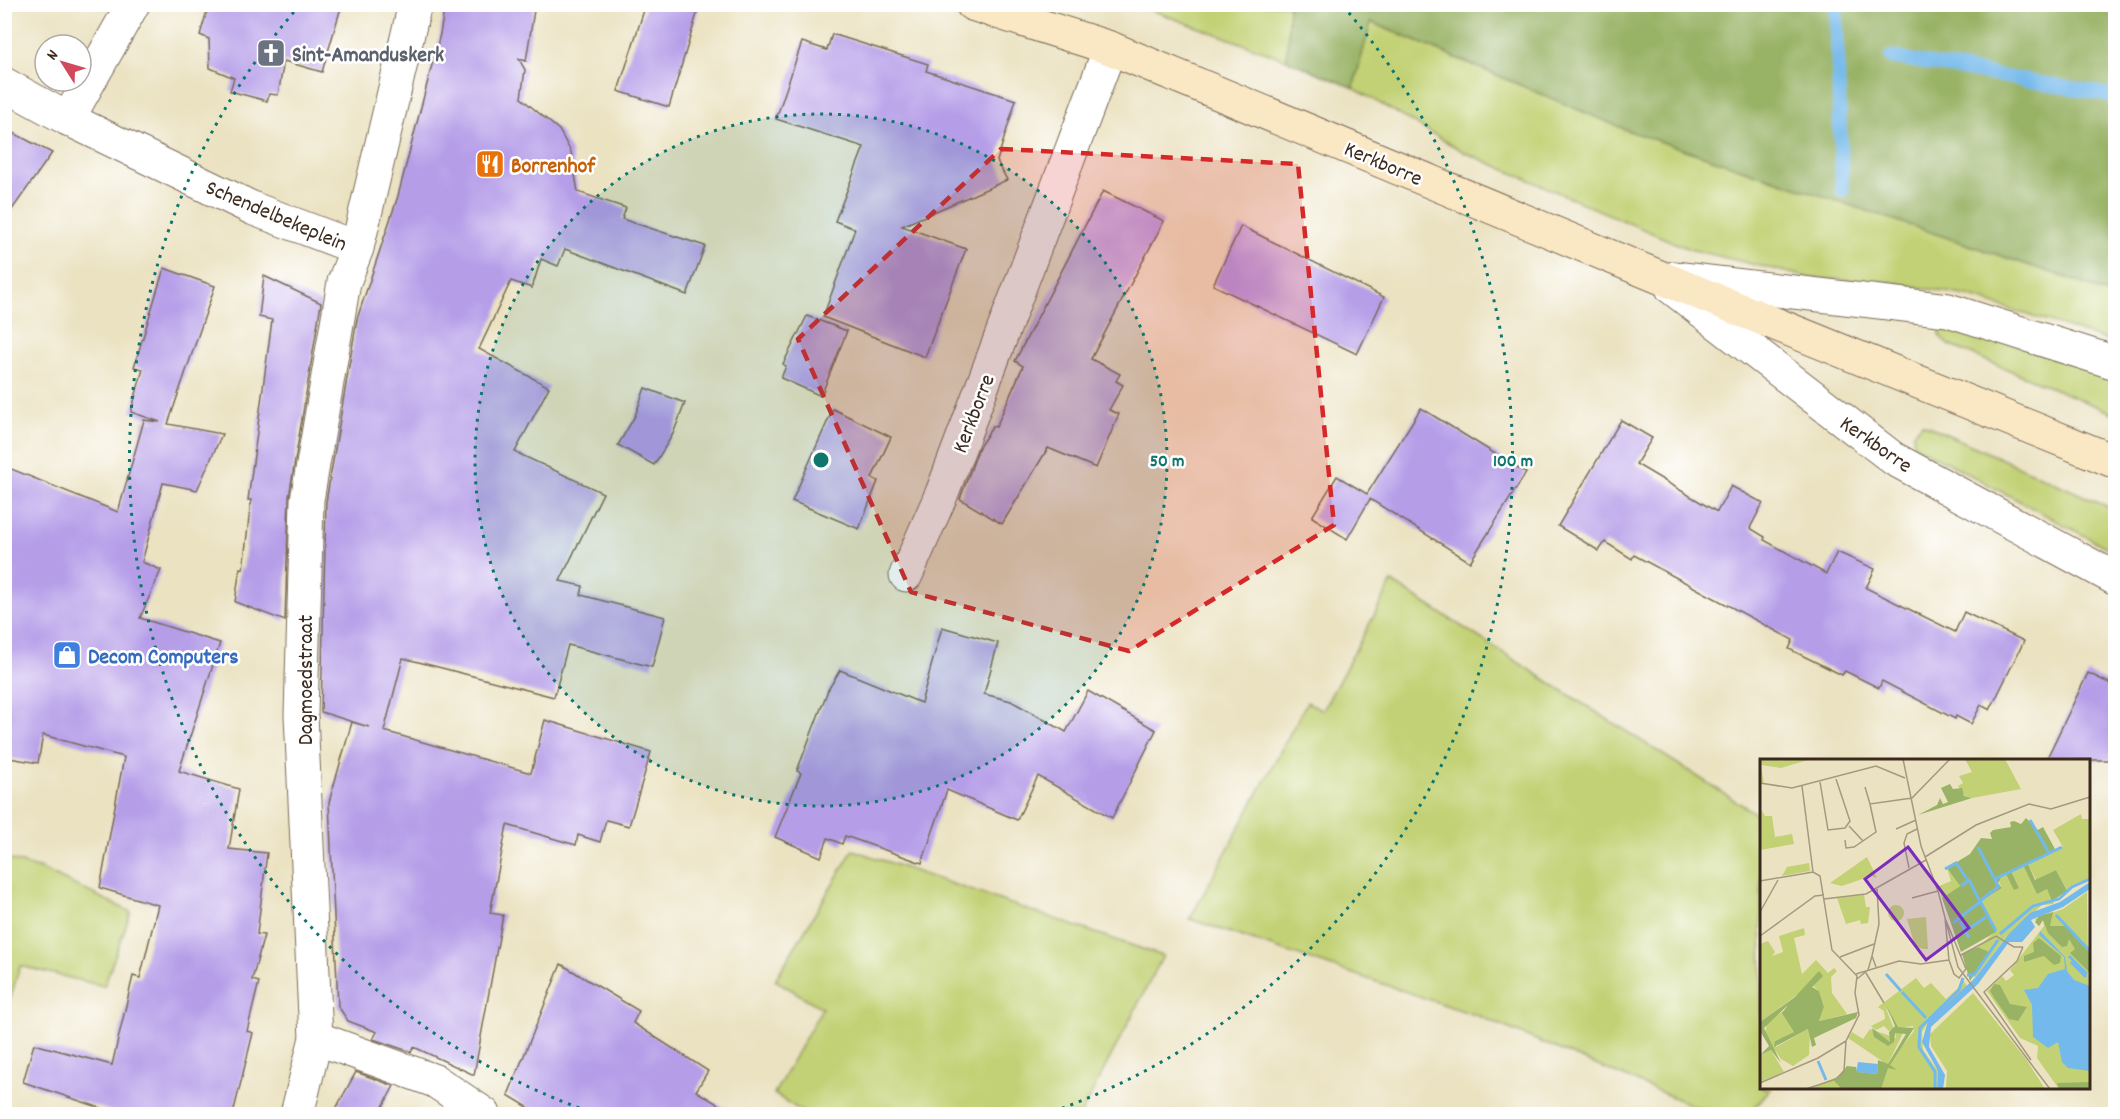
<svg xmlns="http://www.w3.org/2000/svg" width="2120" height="1119" font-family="Dekko,sans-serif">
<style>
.green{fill:#c2d174;stroke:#7e7e49;stroke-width:1.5}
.forest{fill:#99b366;stroke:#6a6e42;stroke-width:1.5}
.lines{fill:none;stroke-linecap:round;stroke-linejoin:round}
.stream{stroke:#74b9eb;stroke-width:14}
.building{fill:#b59de8}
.street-casing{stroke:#796a57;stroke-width:35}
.secondary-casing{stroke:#796a57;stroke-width:35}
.street{stroke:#fff;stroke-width:33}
.secondary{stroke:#fae7c3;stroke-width:33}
.marked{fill:#d62828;fill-opacity:0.2;stroke:#d62828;stroke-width:4.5;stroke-dasharray:12 8;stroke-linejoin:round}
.ring{fill:none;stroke:#0f766e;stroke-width:3;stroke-dasharray:3 6}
.labels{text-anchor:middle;stroke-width:5;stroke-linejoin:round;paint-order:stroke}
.worship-label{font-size:22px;font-weight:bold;fill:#5b616d;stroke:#fff;text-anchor:start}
.street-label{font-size:22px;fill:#3b2a1e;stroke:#fff}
.food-label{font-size:22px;font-weight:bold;fill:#c56008;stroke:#fff;text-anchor:start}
.shop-label{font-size:22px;font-weight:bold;fill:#366cbe;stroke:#fff;text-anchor:start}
.inset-river{fill:none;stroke:#74b9eb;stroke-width:3}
.inset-road{fill:none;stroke:#a59880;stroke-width:1.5}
.view{fill:#7b2cbf;fill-opacity:0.15;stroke:#7b2cbf;stroke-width:3}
.inset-edge{fill:none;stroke:#3b2a1e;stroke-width:3}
.centre{fill:#0f766e;stroke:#fff;stroke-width:3}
.ring-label{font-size:18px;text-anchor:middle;font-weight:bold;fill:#0f766e;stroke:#fff;stroke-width:5;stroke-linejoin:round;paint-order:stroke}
</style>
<rect width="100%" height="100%" fill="#fff"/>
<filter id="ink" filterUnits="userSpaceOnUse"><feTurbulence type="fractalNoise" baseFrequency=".0167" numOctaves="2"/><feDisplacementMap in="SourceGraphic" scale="12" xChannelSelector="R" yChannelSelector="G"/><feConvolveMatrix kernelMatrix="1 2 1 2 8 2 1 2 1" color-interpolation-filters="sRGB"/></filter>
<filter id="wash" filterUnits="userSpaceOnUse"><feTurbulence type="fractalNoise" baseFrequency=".008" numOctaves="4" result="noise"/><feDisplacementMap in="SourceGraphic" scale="24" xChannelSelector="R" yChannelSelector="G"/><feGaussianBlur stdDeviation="1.35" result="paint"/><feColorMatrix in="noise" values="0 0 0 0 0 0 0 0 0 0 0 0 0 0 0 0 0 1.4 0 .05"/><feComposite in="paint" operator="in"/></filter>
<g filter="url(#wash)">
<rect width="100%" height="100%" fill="#ebe2c1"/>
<g class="green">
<path d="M1137,5h152l-2,55z"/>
<path d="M1370,22l259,109 453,152 33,14v46l-147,-47 -77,-14 -80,-4 -122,-29 -225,-97 -111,-64z"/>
<path d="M1951,324l164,52v38l-168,-70 -8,-9 2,-6z"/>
<path d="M1922,423l193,87v42l-201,-107 -1,-11z"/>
<path d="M1392,582l369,235 1,271h9l-22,26h-36l-232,-97 -291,-98 117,-217 16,8z"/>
<path d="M853,850l310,106 -82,158h-275l-32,-20 48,-86 -47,-28z"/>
<path d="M5,858l36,11 90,43 -27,74 -84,-20 -15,51z"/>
</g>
<path class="forest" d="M1289,5h826v292l-33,-14 -453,-152 -258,-109 -18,66 -66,-28z"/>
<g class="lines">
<g class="stream">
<path d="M1836,4l6,186"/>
<path d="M1891,57l225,39"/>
</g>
</g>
<g id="blocks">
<g class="building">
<path d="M209,4h133l-20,68 -38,-11 -6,34 -9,-1 -2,7 -37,-10 4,-13 -24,-10 -1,-29 -9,-4z"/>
<path d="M445,4h90l-9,57 -7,-2 6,11 -4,28 38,32 12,22 7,40 48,16 -4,11 83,27 -18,49 -122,-46 -7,17 -17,-7 -9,29 -21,-7 -32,68 70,38 -34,65 88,41 -43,88 23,5 -2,9 84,22 -13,50 -84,-22 -14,52 -151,-39 -19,73 147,42 14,-53 106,32 -22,74 -23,-6 -6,22 -22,-7 -2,10 -69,-20 -17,88 13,2 -29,160 -60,-28 -3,5 -38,-13 4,-7 -29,-11 -10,-15 -9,-204 23,-80 17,5 -48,-15 5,-210 31,-183 41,-123 42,-162z"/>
<path d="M646,4h54l-31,103 -51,-16z"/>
<path d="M832,34l96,30 -2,7 90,29 -19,61 10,19 -105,46 64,23 -41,108 -102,-40 32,-88 -20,-8 29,-74 -88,-28 26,-77 25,8z"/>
<path d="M4,128l48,25 -48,68z"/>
<path d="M1103,191l61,30 -73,138 29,15 -4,7 7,4 -14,25 10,4 -23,54 -48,-20 -46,76 -42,-25 19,-52 14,-21 3,1 27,-61 -8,-5z"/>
<path d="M1241,226l143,71 -27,57 -144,-69z"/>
<path d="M164,268l51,18 -47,138 54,10 -25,56 -34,-7 -21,79 19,8 -21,48 80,25 -41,128 60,18 -10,60 38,4 -10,81 7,1 -12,45 7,2 -12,49 6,2 -20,81h-114l-96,-32 11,-38 78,21 21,-89 7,2 18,-73 -58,-17 24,-131 -81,-22 -5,28 -34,-6v-291l114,46 26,-92 16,2 -29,-10 12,-43 -9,-2z"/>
<path d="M264,276l57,27 -32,194 -4,124 -50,-19 5,-34 3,1 8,-69h-3l24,-180 -13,-3z"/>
<path d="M807,316l40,15 -26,65 -40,-18 5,-12 -3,-2z"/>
<path d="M645,388l40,15 -12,31 -19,31 -36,-20 17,-29z"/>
<path d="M1421,408l105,65 -56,89 -100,-63 -23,40 -35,-22 25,-41 30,18z"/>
<path d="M833,409l58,28 -19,41 6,3 -19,48 -67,-28z"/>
<path d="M1621,420l31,18 -16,26 81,48 14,-26 32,17 -13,25 15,9 -1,3 62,34 11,-22 38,17 -9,19 89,44 9,-20 60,29 -34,69 -9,-5 -10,19 -15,-8 -1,3 -73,-38 -3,7 -34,-17 -3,4 -53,-26 4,-9 -159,-85 -2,4 -27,-17 -6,9 -41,-25z"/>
<path d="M942,627l56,16 -14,51 27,7 55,31 22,-41 68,39 -44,88 -74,-42 -21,44 -70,-30 -25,73 -77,-27 -3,8 -14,-6 -7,19 -46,-20 26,-64 -4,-2 31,-81 12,-20 81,33z"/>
<path d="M2088,673l27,13v74h-69z"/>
<path d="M561,964l78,47 -6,12 75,48 -12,20 38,23h-195l-31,-19z"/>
<path d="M356,1072l38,14 -15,28h-46z"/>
</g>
</g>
</g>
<g filter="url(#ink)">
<use href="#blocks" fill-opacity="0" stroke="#796a57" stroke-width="1.5"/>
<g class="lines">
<g class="street-casing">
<g id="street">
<path d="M4,84l64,35 186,90 103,39"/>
<path d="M68,119l65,-115"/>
<path d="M1674,278l274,32 168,53"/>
<path d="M1672,288l222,171 222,120"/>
<path d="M906,575l36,-82 168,-445"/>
<path d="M316,1038l119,43 49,33"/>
<path d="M297,1114l19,-76 -15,-323 6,-215 37,-218 13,-34 58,-244"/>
</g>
</g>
<g class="secondary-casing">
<path id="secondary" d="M972,4l138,44 547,228 459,186"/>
</g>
<use href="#street" class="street"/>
<use href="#secondary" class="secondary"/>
</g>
</g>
<path class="marked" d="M1001,149l297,15 36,361 -205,126 -218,-59 -113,-253z"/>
<circle cx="821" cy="460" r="346" fill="#0f766e" fill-opacity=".12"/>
<g class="ring">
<circle cx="821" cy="460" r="346"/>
<path d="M596 1114A692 692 0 0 1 299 6M1343 6A692 692 0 0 1 1046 1114"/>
</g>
<defs>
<g id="church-square" transform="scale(1.5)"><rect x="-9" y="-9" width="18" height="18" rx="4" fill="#6b7280" stroke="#fff"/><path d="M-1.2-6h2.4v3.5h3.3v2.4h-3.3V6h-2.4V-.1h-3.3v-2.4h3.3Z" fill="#fff"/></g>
<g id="restaurant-square" transform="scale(1.5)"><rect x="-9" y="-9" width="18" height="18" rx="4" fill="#e8710a" stroke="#fff"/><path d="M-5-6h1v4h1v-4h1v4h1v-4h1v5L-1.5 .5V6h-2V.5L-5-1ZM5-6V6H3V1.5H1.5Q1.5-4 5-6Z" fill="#fff"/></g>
<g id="shop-square" transform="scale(1.5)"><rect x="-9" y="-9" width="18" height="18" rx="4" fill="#3f7fe0" stroke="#fff"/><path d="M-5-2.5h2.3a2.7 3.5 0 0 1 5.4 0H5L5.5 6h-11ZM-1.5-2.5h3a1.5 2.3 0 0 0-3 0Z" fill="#fff"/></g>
</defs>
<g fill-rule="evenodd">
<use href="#church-square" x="271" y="53"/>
<use href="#restaurant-square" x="490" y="164"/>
<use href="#shop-square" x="67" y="655"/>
</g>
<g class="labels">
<g class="worship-label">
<text x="292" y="61">Sint-Amanduskerk</text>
</g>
<g class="street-label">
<text transform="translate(1384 162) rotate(23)" y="8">Kerkborre</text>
<text transform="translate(277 214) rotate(23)" y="8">Schendelbekeplein</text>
<text transform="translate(972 413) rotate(-69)" y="8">Kerkborre</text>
<text transform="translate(1877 443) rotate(35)" y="8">Kerkborre</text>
<text transform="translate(304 680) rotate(-90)" y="8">Dagmoedstraat</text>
</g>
<g class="food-label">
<text x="511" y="172">Borrenhof</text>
</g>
<g class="shop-label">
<text x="88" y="663">Decom Computers</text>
</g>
</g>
<g transform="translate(1760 759)">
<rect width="330" height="330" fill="#ebe2c1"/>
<path d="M0,0h51l-30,9 -20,-3 3,19 -4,-3zM205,0h40l16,30 -49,9 -7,-2 -7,-10 5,-3 -4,-7 13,-4zM0,49l5,8h7l3,21 17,-3 2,10 -34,6zM321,55l1,5h8v59l-23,13 -11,-21 -20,10 -8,-16 35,-17 -10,-17zM107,98l10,21 -6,-2 -29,10 -12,-3zM49,104l1,8 -28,5 5,-9zM263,106l14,28 10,-4 7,15 -12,1 -36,32 -34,45 16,-30 -10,-5 18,-16 -15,-30 21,-13 -4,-8 8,-6 13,14 -8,-17zM187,109l13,18 -18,12 -3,-12 12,-5zM327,133l3,197h-31l-22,-31 1,-12 -18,-8 -33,-47 15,-15 4,5 8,-6 -4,-5 34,-44 -1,-6 -4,6 -4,-7 28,-10zM104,136l2,12h4l-2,16 -7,1 -1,-4 -14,4 -9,-26zM128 154a8 8 0 1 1 16 0a8 8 0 1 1-16 0ZM166,158l2,32h-5l-8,-3 -8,-27zM44,169l1,7 -11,3 8,36 14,-14 12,13 6,-5 3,3 -6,6 1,16 15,21 -28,7 5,-14 -5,-16 -7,-6 11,-9 -63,46v-78l8,-3 7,11 -3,4 11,-4 -4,-16zM156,219l8,10 7,-5 15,16 12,-11 4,-10 5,8 -37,33 -8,13 1,18 15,21 -1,18h-127l33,-15 3,-5 31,5 5,-13 -34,-23 4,-6 11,7 7,-10 26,9 -1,-5 9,-2 -16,33 26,-33 -1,-5 -15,2 -13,-22 9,23 -5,2 -5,-5 -8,4 -5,-4 14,-7 -1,-8 -6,-4zM213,234l53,66 19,30h-99l1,-18 -16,-25 -1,-12zM23,252l11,21 -19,9 1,6 32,-18 2,3 -1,23 -16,11 -12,-7 -16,-23 2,-13zM11,291l13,22 -24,10v-27z" fill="#c2d174"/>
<path d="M190,25l3,5 9,-1 2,8 8,2 -54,17 19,-10 3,-7 3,6 5,-2 -7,-14zM266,59l12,12 5,-3 13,24 -28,13 7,16 21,-10 11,21 -15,10 -5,-12 -10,5 -14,-29 -12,6 8,17 -5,2 -8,-16 -4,2 -4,7 4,5 -21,13 15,31 -35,20 -19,-54 18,-12 -13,-18 23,-14 11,-16 11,1 -2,-6 3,-3 18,-3 -1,-5 4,-1 7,3zM293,153l-3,14h15l25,26v21l-20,-20 5,-4 -6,-10 -2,7 -5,1 -14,-14 -5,-13 -4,6 -4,-4 4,-6zM279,179l22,18 -1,7 -6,2 -10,-9 -20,6v-6l10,-4 -1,-9zM218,188l11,5 -19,29 -8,-27zM59,212l4,5 -11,11 7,4 5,16 -5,14 39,-9 -2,6 -42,20 2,7 -4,2 -4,-18 -34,18 1,-6 19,-9 -12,-19 6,-8 -24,23 17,35 -10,-13 -11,5 9,-9 -9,-15v-9l35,-25zM234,225l6,1 10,19 17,3 -9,14 -9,-2 -15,-21 -4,-7zM126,246l12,22 16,1 -24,37 7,5 -9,-2 -7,21h-39l-8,-8 13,-15 9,1 1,5 20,2 1,-14 10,4 18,-30 -11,-1 -1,9 -6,4 -14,-9 -2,-9 18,14 -1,-10 6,-6zM330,323v7h-31l-2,-6z" fill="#99b366"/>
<path d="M330,123v7l-27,18 -32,13 4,7 -13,15h-13l-31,42 -47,43 -2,20 16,28 -2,14h-6l1,-18 -16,-29 6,-21 47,-43 33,-43 22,-22 30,-11zM280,172l25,26 2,14 7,9 16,6v85l-22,-3 -6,-6 -4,-20 -10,6 -15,-11 -1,-32 -8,-15 14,-2 10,-14 17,-5 -1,-12 -25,-22zM98,303l20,2 -1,10 -21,-2z" fill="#74b9eb"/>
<path class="inset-river" d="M270,61l19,33M218,88l16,31M185,110l11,-6 11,16M201,127l8,-6 10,20M296,156l34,36M200,162l9,17M193,164l27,-21M236,172l-16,-30 18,-14 -3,-8 67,-32M201,175l25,-17M240,175l33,-28 26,-7 13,-12 18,-8M309,197l18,18M311,203l15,15M126,215l15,17M207,216h7l24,-35M142,233l24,26M58,302l8,19M175,330v-17l-16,-25 1,-19 39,-38 4,-12"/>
<path class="inset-road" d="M143,0l18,87 17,45 20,76 92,122M60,23l8,48 17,-2 5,-7 -14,-42M0,24l32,5 84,-22 29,12M42,27l11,86M105,28l5,17 42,-6 38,-39M89,67l14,15M136,70l20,-9M85,81l1,8 8,-1 22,-15 -6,-28M165,98l51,-32 53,-21 22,5 39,-12M149,109l-5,-25 3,-9 10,-5M0,122l53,-9 7,4 12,74 25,26 -2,17 4,22 -13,26 -2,30 -8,8 -30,10M152,139l26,-7M64,140l42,-5 60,-34M0,153l18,-32M185,159l21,51 -7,9 -5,-4 -5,-14zM0,177l55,-40 9,-1M263,188l-6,14 -33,31 47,68M201,196l35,-19 18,11h9M80,198l34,-13M116,208l-4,-11 7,-32 -2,-35M106,214l18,30M96,215l43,-13 22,3 28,-4M97,220l11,-9 4,-14M0,324l58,-25 28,-17"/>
<path class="view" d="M148,88l61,81 -43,32 -61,-81z"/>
<rect width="330" height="330" class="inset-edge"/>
</g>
<circle cx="821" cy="460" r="9" class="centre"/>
<g class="ring-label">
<text x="1167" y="466">50 m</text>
<text x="1513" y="466">100 m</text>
</g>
<rect width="2120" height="1119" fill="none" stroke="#fff" stroke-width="24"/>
<g transform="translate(63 63) rotate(307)"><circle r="28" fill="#ffffff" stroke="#b1aaa5" stroke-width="1.5"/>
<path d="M0-4.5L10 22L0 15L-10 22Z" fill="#d1495b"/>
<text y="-9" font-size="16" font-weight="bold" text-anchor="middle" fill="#3b2a1e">N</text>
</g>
</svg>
